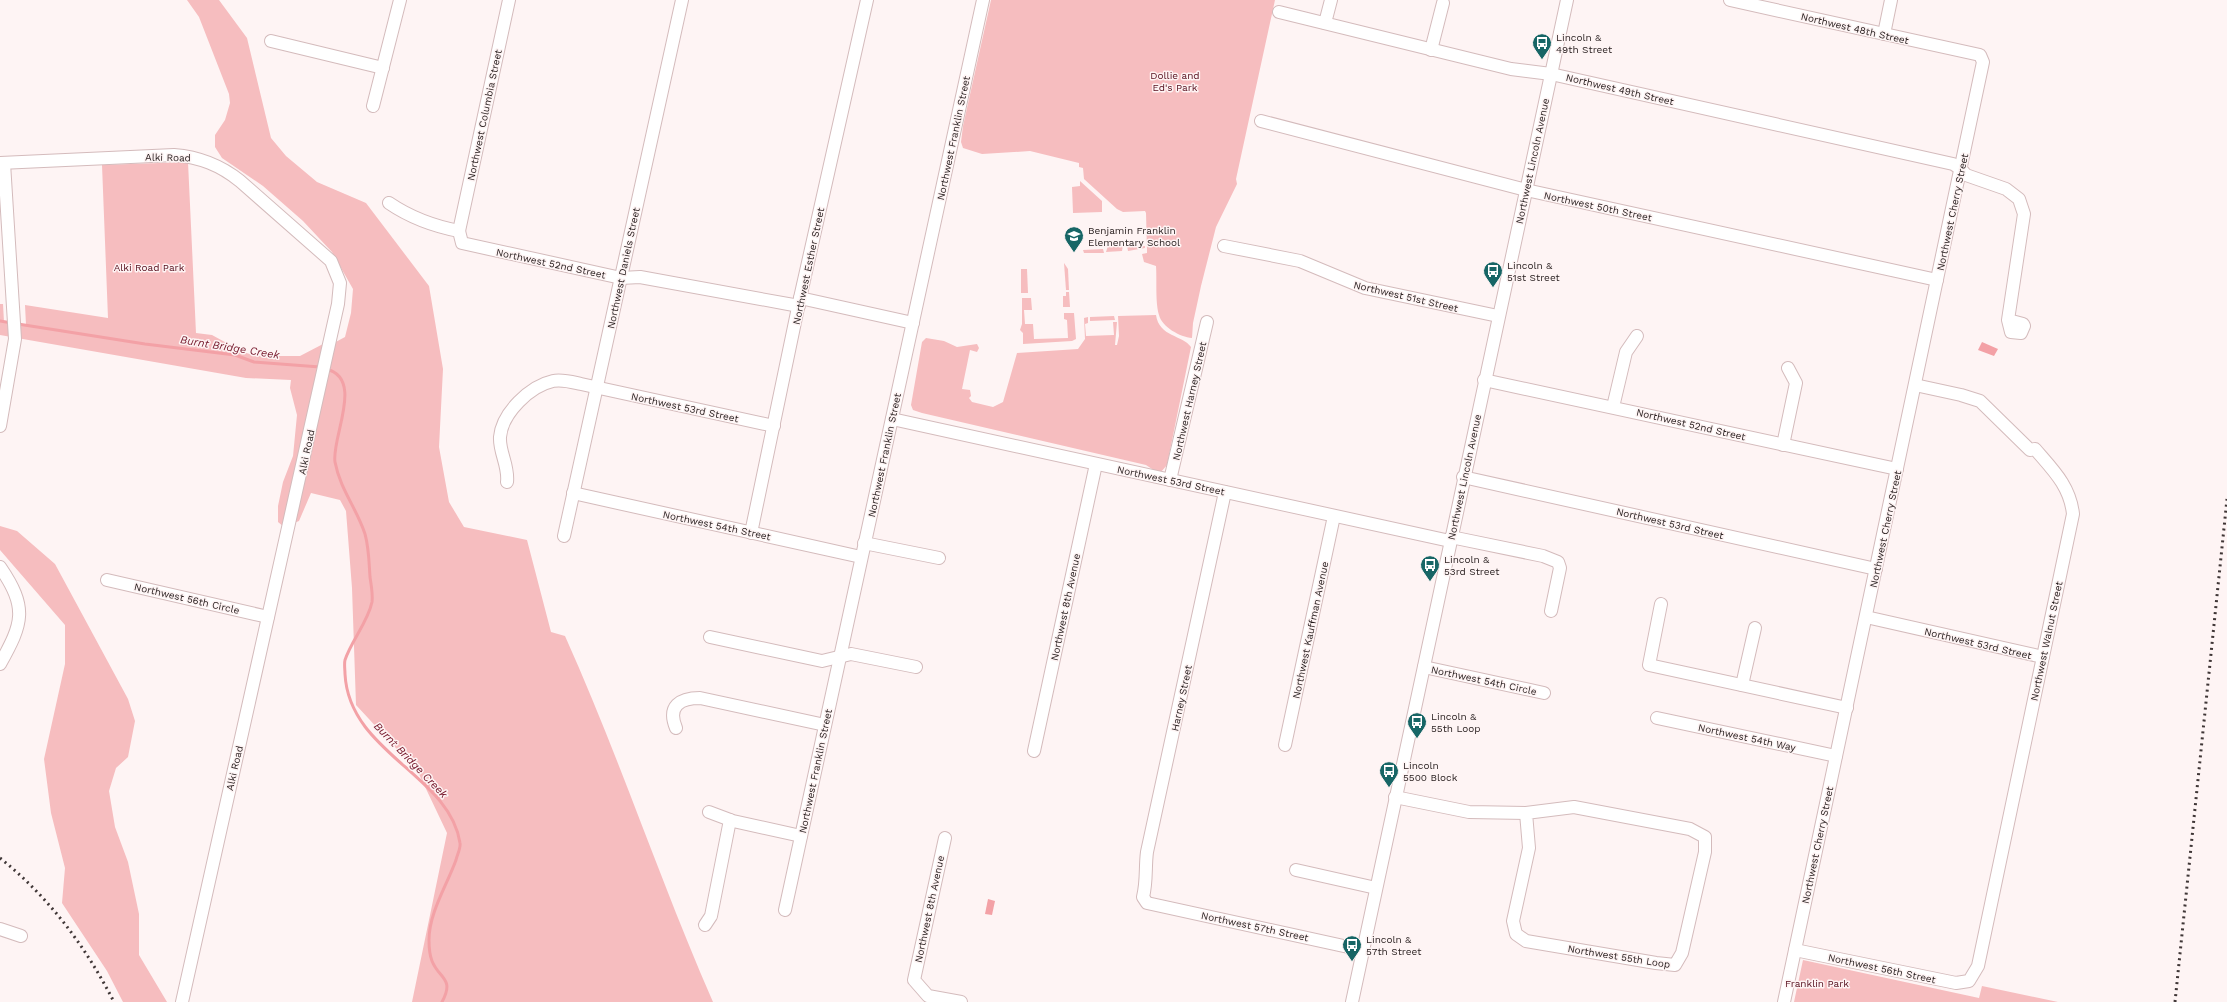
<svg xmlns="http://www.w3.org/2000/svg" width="2227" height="1002" font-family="'Work Sans',sans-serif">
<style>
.green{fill:#f6bdbf}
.water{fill:#f3a1a6}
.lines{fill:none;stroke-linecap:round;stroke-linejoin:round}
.stream{stroke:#f3a1a6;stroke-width:3}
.minor-casing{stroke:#d4bbbc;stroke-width:14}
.minor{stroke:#fff;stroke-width:12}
.rail{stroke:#3f3636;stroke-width:3;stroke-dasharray:2 4;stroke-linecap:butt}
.labels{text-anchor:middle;stroke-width:3;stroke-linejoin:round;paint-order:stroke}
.street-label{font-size:10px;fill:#241b1b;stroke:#fef4f4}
.poi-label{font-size:10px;fill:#241b1b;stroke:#fef4f4;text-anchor:start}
.park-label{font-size:10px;fill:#540c1b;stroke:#fef4f4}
.water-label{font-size:11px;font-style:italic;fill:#741529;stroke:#fef4f4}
</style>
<rect width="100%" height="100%" fill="#fef4f4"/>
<g class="green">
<path d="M187,0h32l28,38 24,100 15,18 31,26 49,21 63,83 14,83 -4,78 10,55 15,25 63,13 24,92 14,4c54,120 95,245 148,366h-301l35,-169 -29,-61 -62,-67 -4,-117 -6,-77 -6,-11 -29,-7 -12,28 -15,6 -6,-5v-16l5,-24 10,-26 4,-41 -7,-27 1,-8 -45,-2 -246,-43v-31h3l1,18 22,3 -1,-20 83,13 -6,-153 86,-3 8,171 16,2 31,17 14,4h43l23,-12 7,1 15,-8 6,-24 2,-24 -21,-37 -29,-31 -40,-35 -41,-28 -7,-11v-12l10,-15 5,-17 -1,-9 -30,-77z"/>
<path d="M991,0h284l-39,179 1,5 -21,43 -15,59 -8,37 -1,15c-12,-1 -30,-11 -33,-23 -4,-12 -2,-36 -3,-49l-12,-4 -2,-8 5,-1v-3l-1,-37 -1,-2 -22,1 -6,-3 -33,-30 -1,-11 -4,-1v-4l-49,-12 -48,3 -19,-6 -2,-6 2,-16z"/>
<path d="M1080,181l22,20v11l-29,1 -1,-26 8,-1z"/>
<path d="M1131,244l1,3 13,-1v2l-17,3 -1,-6z"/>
<path d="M1123,245l-1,6 -16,1 2,-6z"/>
<path d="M1103,249l1,4h-20l-1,-3z"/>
<path d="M1064,263l4,6 1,21h-3z"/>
<path d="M1021,269h6l1,24h-7z"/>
<path d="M1066,292h3l1,15h-7v-11h3z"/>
<path d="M1022,298h9l1,12h-8l1,14h8l1,15 34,-1 -1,-18 -3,-1v-6h10l2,26 -4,2 -49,3v-11l-3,-3 2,-6z"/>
<path d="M1156,315c3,22 27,20 35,32l-24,118 -6,7 -6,-1 -9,-6 -224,-52 -9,-3 -2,-5 11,-63 4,-4 18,3 13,6 20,-3 2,4 -2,4 -7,-2 -8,39 8,1 1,6 -2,2 3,4 21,5 10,-5 14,-49 61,-4 7,-10 -1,-21 4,-1v6l-3,1 1,12 28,-1 -1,-13h4l-2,23h2l2,-9 -1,-20z"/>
<path d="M1114,316l1,4 -25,1v-4z"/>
<path d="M0,526l17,5 38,33 73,135 7,22 -7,36 -12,11 -7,23 6,36 13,35 11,52v41l28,47h-44l-16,-31 -45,-68 3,-35 -14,-55 -7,-54 21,-95v-39l-65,-75z"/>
<path d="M1803,960l176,38 3,-12 76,16h-264z"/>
</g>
<g class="water">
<path d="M1982,342l16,7 -4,7 -16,-6z"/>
<path d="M988,899l7,2 -3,14 -7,-1z"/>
</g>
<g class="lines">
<g class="stream">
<path d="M0,321l12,2"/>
<path d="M18,324l127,20 90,11 19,7 66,5"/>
<path d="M326,369c39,9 5,69 9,93 5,27 22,47 30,72 4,14 4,29 5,43 1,7 3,17 2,25 -4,20 -21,39 -27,58 -1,4 0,10 0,14 4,79 105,101 115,169 1,5 -3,12 -4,17 -9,25 -27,53 -27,80 0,6 1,16 3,21 7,18 23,17 10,41"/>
</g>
<g class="minor-casing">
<g id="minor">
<path d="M1730,0l250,55 3,7 -199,940"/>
<path d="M1279,12l232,57 40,5 402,90 8,5 5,6 40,14 13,10 5,15 -16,106 3,12 10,1 3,-7 -1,-2 -15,-4"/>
<path d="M1325,23l6,-23"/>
<path d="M1884,34l7,-34"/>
<path d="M271,41l112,27"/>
<path d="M1431,50l12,-47"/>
<path d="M373,106l27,-106"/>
<path d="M1261,121l265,69 411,90"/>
<path d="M0,163l174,-8c26,2 46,10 66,26l91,80 9,22 -2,21 -156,698"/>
<path d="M389,203c22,15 44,23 70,28l3,12 159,35 19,-1 159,29"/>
<path d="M459,231l50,-231"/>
<path d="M1224,246l76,15 65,27 133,28"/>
<path d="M800,298l113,25"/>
<path d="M1484,380l413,89"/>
<path d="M1613,407l13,-55 11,-16"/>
<path d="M892,419l558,122"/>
<path d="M0,426l15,-87 -11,-176"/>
<path d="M1783,445l13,-62 -8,-15"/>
<path d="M1463,477l413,92"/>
<path d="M1170,480l37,-158"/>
<path d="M507,482c2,-16 -8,-30 -7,-45 2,-24 30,-51 53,-56 9,-2 19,1 28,3l193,42"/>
<path d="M1225,492l-78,360c-2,15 0,29 -4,45l4,6 215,47"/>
<path d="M573,493l288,64"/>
<path d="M751,533l49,-235 67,-298"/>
<path d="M564,536l118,-536"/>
<path d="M1451,537l92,19 15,6 2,6 -9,43"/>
<path d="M864,543l75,15"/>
<path d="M0,567c28,41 23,56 0,97"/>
<path d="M107,580l161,37"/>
<path d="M1661,604l-12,61 198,43"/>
<path d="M1866,617l177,40"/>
<path d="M710,637l112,24 29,-7 65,13"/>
<path d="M1424,667l120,26"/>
<path d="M1742,685l13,-57"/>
<path d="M1657,718l179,38"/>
<path d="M676,728c-9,-22 4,-30 24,-30l125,27"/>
<path d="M1285,745l49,-229"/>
<path d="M1034,751l62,-287"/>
<path d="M1395,797l74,15 57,1"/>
<path d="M1574,807l116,22 15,8v15l-23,101 -7,12 -19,-2 -130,-22 -10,-7 -3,-13 16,-73 -3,-35z"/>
<path d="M709,812l24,9 68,15"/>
<path d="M945,838l-31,142 14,16 33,6"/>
<path d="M1296,870l80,18"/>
<path d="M785,910l198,-910"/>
<path d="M705,925l6,-9 19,-96"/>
<path d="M0,929l21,7"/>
<path d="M1795,950l161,33 13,-2 9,-15 95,-452c-3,-28 -20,-44 -38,-65l-5,1 -50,-49 -19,-6 -46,-10"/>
<path d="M1352,1002l215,-1002"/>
</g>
</g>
<use href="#minor" class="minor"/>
<g class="rail">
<path d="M0,858c49,39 86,89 114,144"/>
<path d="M2175,1002l52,-503"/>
</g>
</g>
<defs>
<g id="bus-pin" transform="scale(1)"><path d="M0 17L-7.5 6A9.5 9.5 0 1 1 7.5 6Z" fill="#176666" stroke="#fef4f4"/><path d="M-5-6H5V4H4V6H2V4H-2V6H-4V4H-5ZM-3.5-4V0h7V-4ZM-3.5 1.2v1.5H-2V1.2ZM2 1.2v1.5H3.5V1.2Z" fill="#fff"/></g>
<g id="school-pin" transform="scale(1)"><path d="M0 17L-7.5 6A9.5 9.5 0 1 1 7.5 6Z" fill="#176666" stroke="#fef4f4"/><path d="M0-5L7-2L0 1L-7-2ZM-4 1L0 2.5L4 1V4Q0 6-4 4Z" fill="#fff"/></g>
</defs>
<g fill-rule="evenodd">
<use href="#bus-pin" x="1542" y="43"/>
<use href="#school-pin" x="1074" y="236"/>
<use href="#bus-pin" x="1493" y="271"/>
<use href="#bus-pin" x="1430" y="565"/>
<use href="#bus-pin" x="1417" y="722"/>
<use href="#bus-pin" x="1389" y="771"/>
<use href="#bus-pin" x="1352" y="945"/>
</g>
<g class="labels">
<g class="street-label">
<text transform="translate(1855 28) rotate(13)" y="4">Northwest 48th Street</text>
<text transform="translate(1620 89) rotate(13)" y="4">Northwest 49th Street</text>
<text transform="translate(484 115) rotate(-78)" y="4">Northwest Columbia Street</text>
<text transform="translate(953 138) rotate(-78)" y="4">Northwest Franklin Street</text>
<text transform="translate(168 157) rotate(1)" y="4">Alki Road</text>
<text transform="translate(1532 161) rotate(-78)" y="4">Northwest Lincoln Avenue</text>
<text transform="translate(1598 206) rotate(12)" y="4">Northwest 50th Street</text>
<text transform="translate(1952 212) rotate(-78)" y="4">Northwest Cherry Street</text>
<text transform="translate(551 263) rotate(12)" y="4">Northwest 52nd Street</text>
<text transform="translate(808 266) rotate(-78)" y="4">Northwest Esther Street</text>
<text transform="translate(623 268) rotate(-78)" y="4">Northwest Daniels Street</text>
<text transform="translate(1406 296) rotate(13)" y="4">Northwest 51st Street</text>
<text transform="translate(1189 401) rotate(-77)" y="4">Northwest Harney Street</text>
<text transform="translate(685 407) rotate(12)" y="4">Northwest 53rd Street</text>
<text transform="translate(1691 424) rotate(13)" y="4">Northwest 52nd Street</text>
<text transform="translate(306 452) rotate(-78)" y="4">Alki Road</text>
<text transform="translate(884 455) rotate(-78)" y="4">Northwest Franklin Street</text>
<text transform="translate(1464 477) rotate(-78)" y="4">Northwest Lincoln Avenue</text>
<text transform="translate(1171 480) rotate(12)" y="4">Northwest 53rd Street</text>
<text transform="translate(1670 523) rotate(13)" y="4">Northwest 53rd Street</text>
<text transform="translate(717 525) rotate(12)" y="4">Northwest 54th Street</text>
<text transform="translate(1885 529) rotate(-78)" y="4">Northwest Cherry Street</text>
<text transform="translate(187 598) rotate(13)" y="4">Northwest 56th Circle</text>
<text transform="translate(1065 607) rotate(-78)" y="4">Northwest 8th Avenue</text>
<text transform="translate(1310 630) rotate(-78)" y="4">Northwest Kauffman Avenue</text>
<text transform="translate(2046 641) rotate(-78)" y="4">Northwest Walnut Street</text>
<text transform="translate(1978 643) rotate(13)" y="4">Northwest 53rd Street</text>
<text transform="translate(1484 680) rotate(12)" y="4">Northwest 54th Circle</text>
<text transform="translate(1181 698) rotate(-78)" y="4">Harney Street</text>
<text transform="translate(1747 737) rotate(12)" y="4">Northwest 54th Way</text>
<text transform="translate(234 768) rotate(-77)" y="4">Alki Road</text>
<text transform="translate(815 771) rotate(-78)" y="4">Northwest Franklin Street</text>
<text transform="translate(1817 845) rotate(-78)" y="4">Northwest Cherry Street</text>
<text transform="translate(929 909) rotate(-78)" y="4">Northwest 8th Avenue</text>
<text transform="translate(1255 926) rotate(12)" y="4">Northwest 57th Street</text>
<text transform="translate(1619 956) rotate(9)" y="4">Northwest 55th Loop</text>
<text transform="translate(1882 968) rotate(12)" y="4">Northwest 56th Street</text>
</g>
<g class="poi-label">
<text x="1556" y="41">Lincoln &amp;<tspan x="1556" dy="12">49th Street</tspan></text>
<text x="1088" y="234">Benjamin Franklin<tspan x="1088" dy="12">Elementary School</tspan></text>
<text x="1507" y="269">Lincoln &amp;<tspan x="1507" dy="12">51st Street</tspan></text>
<text x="1444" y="563">Lincoln &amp;<tspan x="1444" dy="12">53rd Street</tspan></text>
<text x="1431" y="720">Lincoln &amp;<tspan x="1431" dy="12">55th Loop</tspan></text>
<text x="1403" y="769">Lincoln<tspan x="1403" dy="12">5500 Block</tspan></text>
<text x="1366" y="943">Lincoln &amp;<tspan x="1366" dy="12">57th Street</tspan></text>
</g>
<g class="park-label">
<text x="1175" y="79">Dollie and<tspan x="1175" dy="12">Ed's Park</tspan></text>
<text x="149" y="271">Alki Road Park</text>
<text x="1817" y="987">Franklin Park</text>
</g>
<g class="water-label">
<text transform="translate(230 347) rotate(9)" y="4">Burnt Bridge Creek</text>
<text transform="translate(411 760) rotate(46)" y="4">Burnt Bridge Creek</text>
</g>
</g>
</svg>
